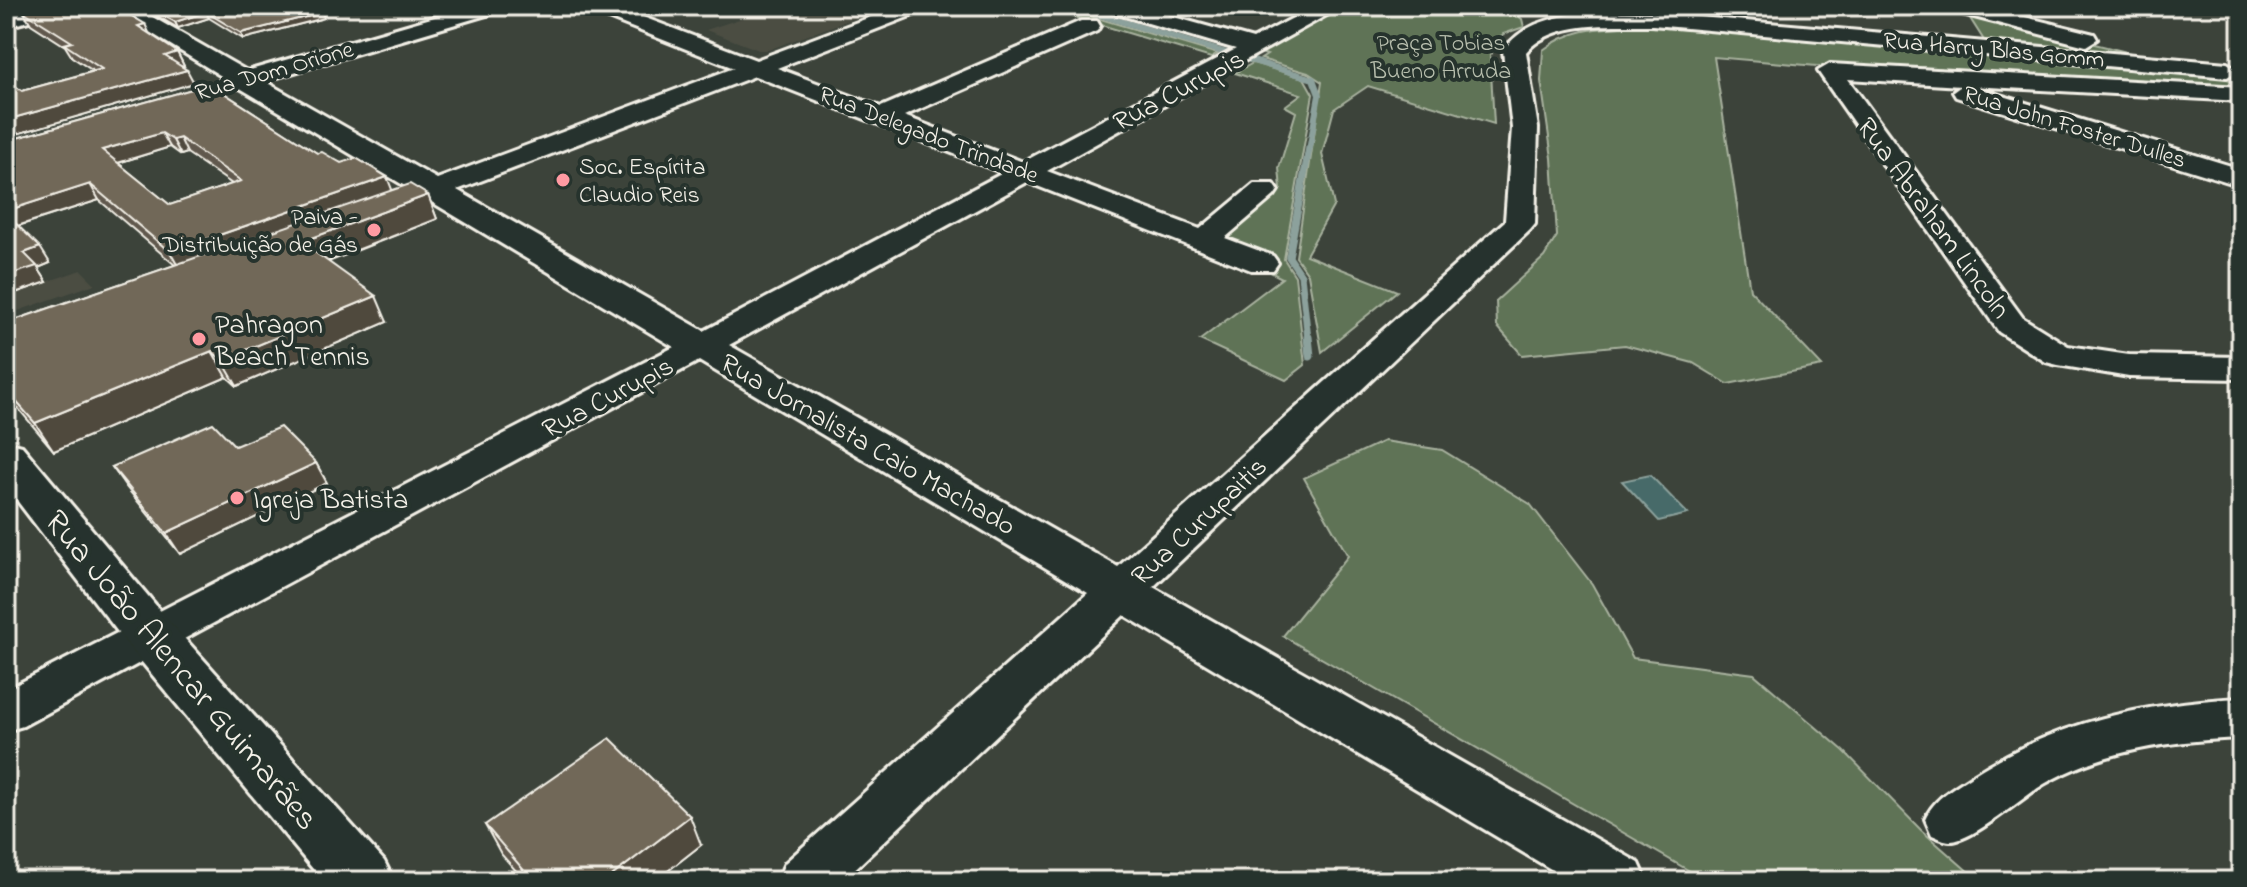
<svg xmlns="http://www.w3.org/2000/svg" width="2247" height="887" font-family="'Indie Flower',sans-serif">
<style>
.built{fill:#4c4e43}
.green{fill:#5e7356;stroke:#a9b29f;stroke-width:2}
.water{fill:#466b69;stroke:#8ca19c;stroke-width:2}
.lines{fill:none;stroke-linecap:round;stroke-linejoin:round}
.stream-far2{stroke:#8ca19c;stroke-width:6}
.stream-far1{stroke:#8ca19c;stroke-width:7}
.stream{stroke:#8ca19c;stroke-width:9}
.minor-casing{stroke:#f4f1e8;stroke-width:6}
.secondary-casing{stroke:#f4f1e8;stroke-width:6}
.minor{fill:#26332d;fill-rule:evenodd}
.secondary{fill:#26332d;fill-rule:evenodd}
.wall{fill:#61594d;stroke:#f4f1e8;stroke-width:2;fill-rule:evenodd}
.shaded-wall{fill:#4f483e;stroke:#f4f1e8;stroke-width:2}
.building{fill:#716759;stroke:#f4f1e8;stroke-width:2;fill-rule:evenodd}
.poi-dot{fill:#ff9aa2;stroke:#26332d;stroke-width:3}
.labels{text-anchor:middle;stroke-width:8;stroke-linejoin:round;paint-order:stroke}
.far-park-label{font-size:24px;fill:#b8bfae;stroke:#26332d}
.far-street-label{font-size:24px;fill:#f4f1e8;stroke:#26332d}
.far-poi-label{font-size:24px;fill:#f4f1e8;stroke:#26332d;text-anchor:start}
.street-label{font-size:28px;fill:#f4f1e8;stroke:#26332d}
.poi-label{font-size:28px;fill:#f4f1e8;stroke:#26332d;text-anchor:start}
.near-street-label{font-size:34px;fill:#f4f1e8;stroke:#26332d}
</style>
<rect width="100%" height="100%" fill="#3c433a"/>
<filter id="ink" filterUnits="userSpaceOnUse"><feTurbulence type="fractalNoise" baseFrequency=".0125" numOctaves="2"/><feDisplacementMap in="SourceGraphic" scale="16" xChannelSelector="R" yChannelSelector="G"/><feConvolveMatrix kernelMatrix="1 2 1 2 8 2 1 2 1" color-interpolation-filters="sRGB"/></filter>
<g filter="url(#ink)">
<g class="built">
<path d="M779,6h95l7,2 -113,42h-9l-53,-20z"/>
<path d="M81,270l14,14 -89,31v-19z"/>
</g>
<g class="green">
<path d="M1038,6h19l161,48 -7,4z"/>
<path d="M1345,6h161l16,13 2,8 -21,7 -13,21 4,69 -126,-38 -34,23 -12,45 12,51 -28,50 91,36 -75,61 -14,-78 -12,-17 26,-175 -14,-9 -47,-14 6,-4 -6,-2z"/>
<path d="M1966,12l201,50 -180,-17z"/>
<path d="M1634,26l171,11 411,39 25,7v7l-413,-23 -114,-10 36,233 72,76 -94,18 -35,-21 -68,-18 -103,10 -25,-29 -1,-25 48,-44 13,-21 -5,-78 -11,-77 2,-31c28,-22 56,-22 91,-24z"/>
<path d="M1253,63l51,15 9,16 -29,165 11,17 10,89 -19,15 -86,-40 82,-62 -12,-6v-17l-49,-19 60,-47 -2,-21 17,-56 -11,-6 16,-12 -66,-21z"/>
<path d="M1384,441l58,9 88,54 62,80 41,74 121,16 90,77 77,79 58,51h-272l-424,-245 65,-80 -44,-78z"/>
</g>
<path class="water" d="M1650,475l38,39 -29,7 -37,-40z"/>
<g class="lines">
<path class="stream-far2" d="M1070,6l243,73 6,16 -10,55"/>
<path class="stream-far1" d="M1308,339l-7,-64 -12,-18 20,-109"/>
<path class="stream" d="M1308,337l2,19"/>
<g class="minor-casing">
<g id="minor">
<path d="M37,6h38l-4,4 -65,17v-14z"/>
<path d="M107,6h26l114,65 226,-65h34l-4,4 -239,71 173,98 297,-111 -146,-58 -4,-4h30l142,54 144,-54h30l-4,4 -149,58 104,39 200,-86h16l3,5 -3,5 -193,85 119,46 213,-113 -132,-39 -4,-4h34l119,33 63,-33h27l-296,165 153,58 54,-45h20l4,6 -4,6 -49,42 48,18 5,7 -5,7h-22l-224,-88 -298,163 389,222 387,-346 7,-93 -9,-77c31,-45 102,-38 150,-38l574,50 12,7 -12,7 -574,-52c-40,1 -98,-6 -127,27l12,76 -3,96 -5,6 -377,357 486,276 8,18h-76l-447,-266 -282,266h-65l8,-18 303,-270 -389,-232 -676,365 -17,5v-41l668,-343 -244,-146 -13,4 -10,-3 -4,-6 7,-7 -170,-101h-19l-3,-5 5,-6zM755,76l248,97 -299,158 -247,-141z"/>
<path d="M1943,6h37l114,28 3,5 -11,7 -139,-36z"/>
<path d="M1830,64l411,23v14l-270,-15 270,83v17l-285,-89 -3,-5 8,-6 -113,-7 175,239 45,28 61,9 112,2v22l-112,-2 -71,-12 -12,-3 -47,-30 -181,-261z"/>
<path d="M2241,698v40c-68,3 -137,11 -197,46 -20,12 -74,59 -94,57 -5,0 -13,-4 -18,-6l-7,-16c10,-22 29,-31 48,-44 82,-53 172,-72 268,-77z"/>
</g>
</g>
<g class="secondary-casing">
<path id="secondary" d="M6,442l16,4 147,175 215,240 10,20h-71l-192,-232 -125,-163z"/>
</g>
<use href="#minor" class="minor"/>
<use href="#secondary" class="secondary"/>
</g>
<g class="wall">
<path d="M140,6h168l14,7 2,5 -81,21 -34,-21 -31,10z"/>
<path d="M75,8l75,26 27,18 7,14h-2l12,17 -188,54 2,-51 14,5 71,-20 -21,-14 -7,-11 -34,-22 -8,-13z"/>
<path d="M210,84l107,69 24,10 51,27 36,5 9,24 -109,43 59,60 -150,64 -10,-9 -173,74 -48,-57v-71l169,-58 -76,-65 -81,26 32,37 -12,5 9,14 -41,14v-155zM170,147l11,8 6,-2 45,31 -62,21 -52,-42z"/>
<path d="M235,446l81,17 11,20 -147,71 -54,-67 -14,-20z"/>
<path d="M485,825l216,20 -46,36h-130l-24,-27z"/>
</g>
<g class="shaded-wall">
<path d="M206,12l3,6 -31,10 -3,-6z"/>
<path d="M322,13l2,5 -81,21 -2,-6z"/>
<path d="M145,24l6,13 -13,-11z"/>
<path d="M177,52l7,14 -12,3 -7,-13z"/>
<path d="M187,70l7,13 -188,54v-17z"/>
<path d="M162,133l8,14 -59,18 -9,-15z"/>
<path d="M180,138l7,15 -6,2 -8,-15z"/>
<path d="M387,177l6,15 -214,76 -9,-16z"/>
<path d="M90,184l9,16 -85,27 -8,-12v-4z"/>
<path d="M428,195l9,24 -124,48 -12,-25z"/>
<path d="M40,247l10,16 -12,5 9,14 -41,14v-20l18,-23z"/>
<path d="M376,296l11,26 -150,64 -15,-26z"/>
<path d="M212,351l15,26 -173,74 -19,-28z"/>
<path d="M316,463l11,20 -147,71 -14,-21z"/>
<path d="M690,816l11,29 -46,36h-50z"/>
</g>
<g class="building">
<path d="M43,6h29l3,2 10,-2h30l30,18 -7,2 39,26 -12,4 22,14 -181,50v-36l2,2 6,-1 8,6 80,-22 -38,-25 8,-2 -49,-31z"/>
<path d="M146,6h162l14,7 -81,20 -35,-21 -31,10z"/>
<path d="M210,84l107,69 5,-1 19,11 15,-5 31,19 -217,75 -80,-68 -84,27v-70zM162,133l11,7 7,-2 61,43 -71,24 -68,-55z"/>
<path d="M410,184l18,11 -127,47 75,54 -154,64 -10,-9 -177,72 -29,-33v-67z"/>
<path d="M6,214l34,33 -16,6 13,13 -31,10z"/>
<path d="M213,423l22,23 45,-19 36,36 -150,70 -54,-66z"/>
<path d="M610,738l80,78 -85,65h-72l-48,-56z"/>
</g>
</g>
<g class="poi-dot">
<circle cx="563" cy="180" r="8"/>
<circle cx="374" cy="230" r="8"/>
<circle cx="199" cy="339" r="8"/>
<circle cx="237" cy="498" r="8"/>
</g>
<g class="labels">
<g class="far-park-label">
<text x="1441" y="50">Praça Tobias<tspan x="1441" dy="28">Bueno Arruda</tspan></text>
</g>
<g class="far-street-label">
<text transform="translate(1994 49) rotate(5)" y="8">Rua Harry Blas Gomm</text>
<text transform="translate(274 70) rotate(-16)" y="8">Rua Dom Orione</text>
<text transform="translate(2075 126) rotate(17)" y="8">Rua John Foster Dulles</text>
<text transform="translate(929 134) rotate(21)" y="8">Rua Delegado Trindade</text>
</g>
<g class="far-poi-label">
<text x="579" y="174">Soc. Espírita<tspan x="579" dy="28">Claudio Reis</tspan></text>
<text x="358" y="224" text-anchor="end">Paiva -<tspan x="358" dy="28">Distribuição de Gás</tspan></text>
</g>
<g class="street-label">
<text transform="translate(1178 89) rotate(-28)" y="10">Rua Curupis</text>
<text transform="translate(1935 217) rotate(54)" y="10">Rua Abraham Lincoln</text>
<text transform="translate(607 396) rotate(-28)" y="10">Rua Curupis</text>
<text transform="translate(869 443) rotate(30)" y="10">Rua Jornalista Caio Machado</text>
<text transform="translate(1198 520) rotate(-43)" y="10">Rua Curupaitis</text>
</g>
<g class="poi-label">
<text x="215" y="333">Pahragon<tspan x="215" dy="32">Beach Tennis</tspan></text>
<text x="253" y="508">Igreja Batista</text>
</g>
<g class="near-street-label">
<text transform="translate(183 669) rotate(50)" y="12">Rua João Alencar Guimarães</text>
</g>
</g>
<rect width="2247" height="887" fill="none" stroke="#26332d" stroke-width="32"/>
<rect x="16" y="16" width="2215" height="855" fill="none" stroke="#f4f1e8" stroke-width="3" filter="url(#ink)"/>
</svg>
